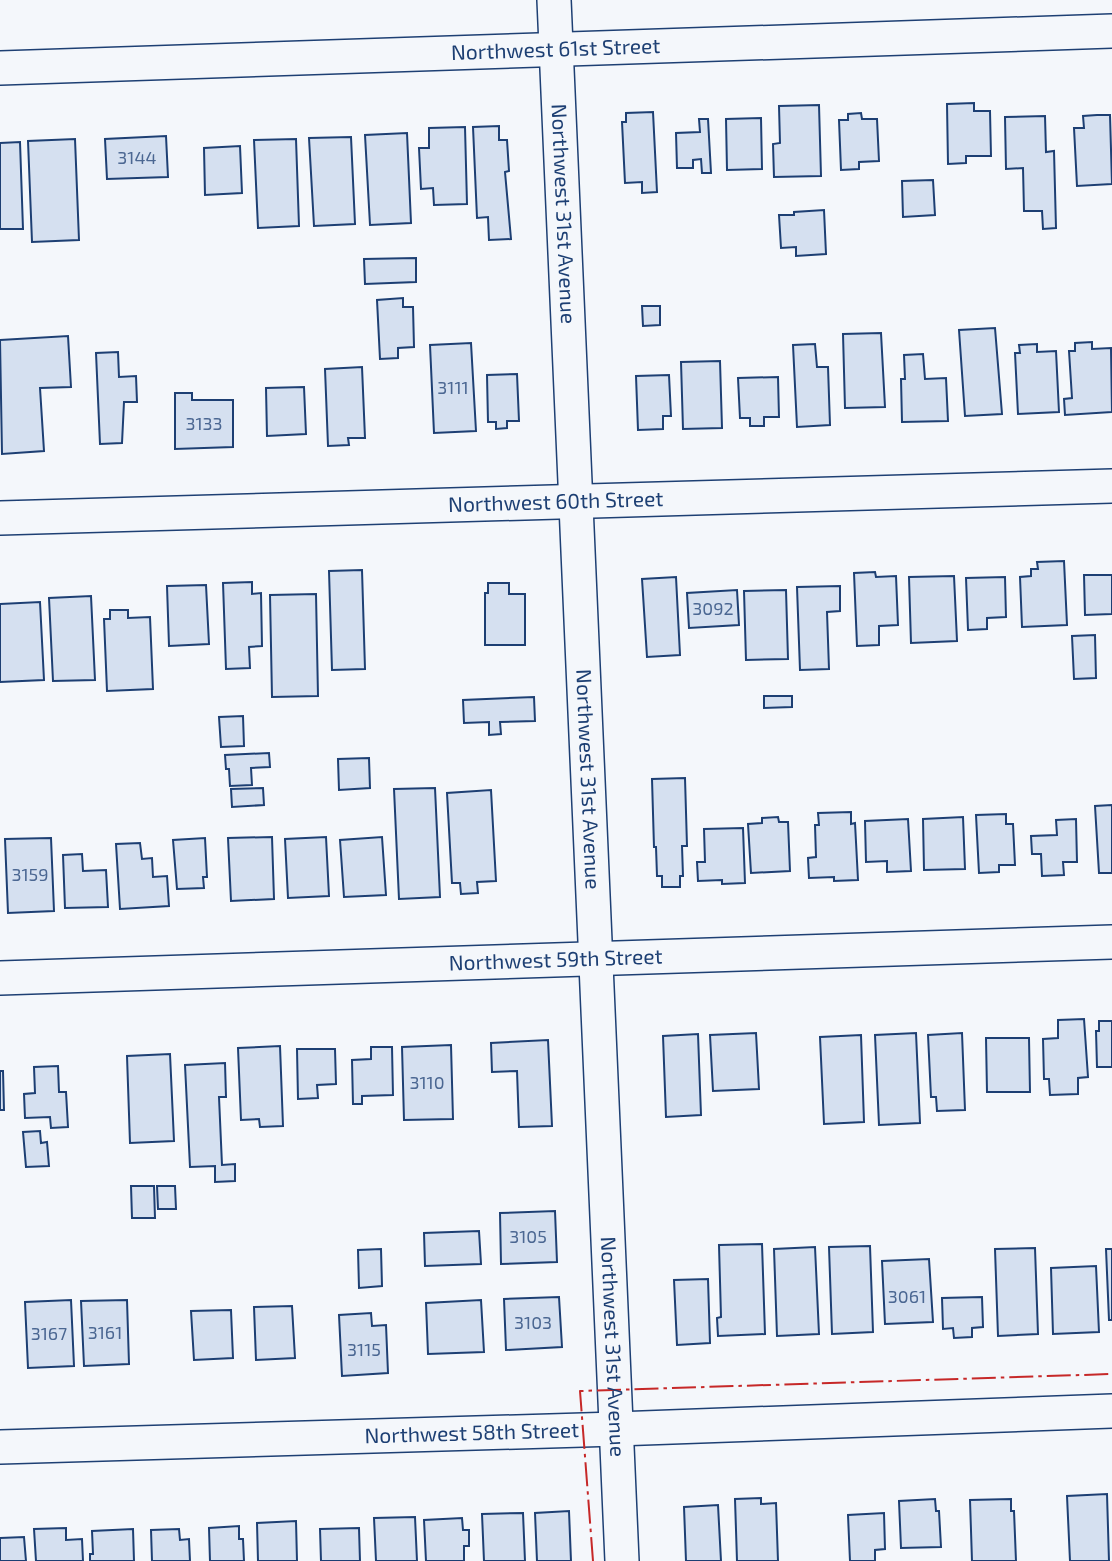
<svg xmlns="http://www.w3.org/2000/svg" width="1112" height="1561" font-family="'Exo 2',sans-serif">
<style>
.building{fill:#d5e0f0;stroke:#1d3f73;stroke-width:2}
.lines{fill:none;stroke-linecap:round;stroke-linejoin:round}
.minor-casing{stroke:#1d3f73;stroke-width:36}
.minor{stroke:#f4f7fb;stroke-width:33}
.power{stroke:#c62828;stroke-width:2;stroke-dasharray:24 5 3.5 5;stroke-linecap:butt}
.labels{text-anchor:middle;stroke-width:5;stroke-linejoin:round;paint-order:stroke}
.number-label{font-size:18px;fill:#4b6792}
.street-label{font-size:21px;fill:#1d3f73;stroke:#f4f7fb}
</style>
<rect width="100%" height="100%" fill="#f4f7fb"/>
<g class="building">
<path d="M974,103v8h16l1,45h-25v7l-18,1 -1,-60z"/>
<path d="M819,105l2,71 -47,1 -1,-33 7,-1 -1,-37z"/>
<path d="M653,112l4,80 -15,1v-11l-17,1 -3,-61h4v-9z"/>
<path d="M861,113l1,6h15l2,42 -20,1v7l-18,1 -2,-50h9v-6z"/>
<path d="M1097,115h13l2,69 -35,2 -3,-58h10l-1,-12z"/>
<path d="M1045,116l1,36 8,-1 2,77 -13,1 -1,-18h-18l-1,-43 -17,1 -1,-52z"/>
<path d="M761,118l1,51 -35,1 -1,-51z"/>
<path d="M699,119h9l3,54h-9l-1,-14 -8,1v8h-16l-1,-35 24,-1z"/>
<path d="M499,126v14h8l2,31 -4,1 6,67 -22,1 -1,-23 -11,1 -4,-91z"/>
<path d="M465,127l2,77 -33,1 -1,-17 -12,1 -2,-41h10v-20z"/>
<path d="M407,133l4,90 -41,2 -5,-90z"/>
<path d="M166,136l2,41 -61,2 -2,-40z"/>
<path d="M351,137l4,87 -41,2 -5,-88z"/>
<path d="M75,139l4,101 -47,2 -4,-101z"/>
<path d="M296,139l3,87 -41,2 -4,-88z"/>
<path d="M20,142l3,87h-23v-86z"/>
<path d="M240,146l2,47 -37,2 -1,-47z"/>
<path d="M933,180l2,35 -32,2 -1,-36z"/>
<path d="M824,210l2,44 -30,2v-9l-15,1 -2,-33h15v-3z"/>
<path d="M416,258v24l-51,2 -1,-25z"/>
<path d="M403,298v9h10l1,40 -16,1v10l-18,1 -3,-59z"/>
<path d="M642,306h18v19l-17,1z"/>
<path d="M995,328l7,86 -37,2 -6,-86z"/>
<path d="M881,333l4,74 -40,1 -2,-74z"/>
<path d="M68,336l3,51 -31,1 4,63 -42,3 -2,-114z"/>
<path d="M1092,342v7l19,-1 1,64 -47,3 -1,-16 8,-1 -3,-47h6v-8z"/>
<path d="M471,343l5,88 -42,2 -4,-88z"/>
<path d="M815,344l2,23h11l2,58 -33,2 -4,-82z"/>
<path d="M1037,344v8l19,-1 3,61 -41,2 -3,-61h5l-1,-8z"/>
<path d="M118,352l1,25 17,-1 1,26h-13l-2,41 -22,1 -4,-91z"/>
<path d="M923,354l2,25 21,-1 2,43 -46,1 -1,-43h4l-1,-24z"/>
<path d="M720,361l2,67 -39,1 -2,-67z"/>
<path d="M362,367l3,71h-17l1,7 -21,1 -3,-77z"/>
<path d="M517,374l2,47h-12v7l-11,1v-7h-8l-1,-47z"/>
<path d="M669,375l2,41h-8v13l-25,1 -2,-54z"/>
<path d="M778,377l1,40h-15v9h-14v-8h-10l-2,-40z"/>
<path d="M304,387l2,47 -39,2 -1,-48z"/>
<path d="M175,393h17v7h41v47l-58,2z"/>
<path d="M1064,561l3,64 -45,2 -2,-50 11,-1v-7h7l-1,-7z"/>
<path d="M362,570l3,99 -33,1 -3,-99z"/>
<path d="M875,572l1,5 20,-1 2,49 -19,1v19l-22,1 -3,-73z"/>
<path d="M1084,575h28v39l-27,1z"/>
<path d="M954,576l3,65 -46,2 -2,-66z"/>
<path d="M676,577l4,78 -33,2 -5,-78z"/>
<path d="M1005,577l1,40 -19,1v11l-19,1 -2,-52z"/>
<path d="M252,582v12l9,-1 1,53 -13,1 1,21 -24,1 -3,-86z"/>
<path d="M488,583h21v11h16v51h-40v-52h3z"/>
<path d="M206,585l3,59 -40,2 -2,-60z"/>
<path d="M840,586v25l-13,1 2,57 -29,1 -3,-83z"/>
<path d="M737,590l2,35 -50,3 -2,-35z"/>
<path d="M786,590l2,69 -42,1 -2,-69z"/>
<path d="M316,594l2,102 -46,1 -2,-102z"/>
<path d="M91,596l4,84 -42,1 -4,-83z"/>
<path d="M40,602l4,78 -44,2v-78z"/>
<path d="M110,610h18v8l22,-1 3,72 -46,2 -3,-72h6z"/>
<path d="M1095,635l1,43 -22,1 -2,-43z"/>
<path d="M764,696h28v11l-28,1z"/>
<path d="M534,697l1,24 -35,1 1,12 -12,1v-13l-25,1 -1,-23z"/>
<path d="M243,716l1,30 -23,1 -2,-30z"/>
<path d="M269,753l1,14 -19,1 1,17 -22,1 -1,-17h-3l-1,-14z"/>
<path d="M369,758l1,30 -31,2 -1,-31z"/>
<path d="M685,778l2,68h-5l1,30h-3v11h-18v-11h-5l-1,-29h-2l-2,-68z"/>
<path d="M263,788l1,17 -32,2 -1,-18z"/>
<path d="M435,788l5,109 -41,2 -5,-110z"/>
<path d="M491,790l5,91 -19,1 1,11 -17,1 -1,-11h-8l-5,-90z"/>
<path d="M1112,805v68h-13l-4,-67z"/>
<path d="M851,812v12l4,-1 3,57 -24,1v-4l-25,1 -1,-20 8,-1 -1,-32h4l-1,-12z"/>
<path d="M1006,814v10h7l2,41h-16v7l-20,1 -3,-58z"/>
<path d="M778,817l1,5h9l2,49 -39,2 -3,-49 14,-1v-5z"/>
<path d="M963,817l2,52 -41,1 -1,-51z"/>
<path d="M908,819l3,52 -24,1v-11l-21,1 -1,-41z"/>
<path d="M1076,819l1,43h-14l1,13 -22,1 -1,-22h-9l-1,-18 26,-1 -1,-15z"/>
<path d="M743,828l2,55 -23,1v-4l-24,1 -1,-19h8l-1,-33z"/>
<path d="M272,837l2,62 -43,2 -3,-63z"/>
<path d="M326,837l3,59 -41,2 -3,-59z"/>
<path d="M382,837l4,58 -42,2 -4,-57z"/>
<path d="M51,838l3,73 -46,2 -3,-74z"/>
<path d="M205,838l2,39h-4l1,11 -27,1 -4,-49z"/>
<path d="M140,843l2,16 10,-1 1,19 14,-1 2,30 -49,3 -4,-65z"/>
<path d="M82,854l1,17 23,-1 2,37 -43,1 -2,-53z"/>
<path d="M1084,1019l4,58 -10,1v16l-28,1 -1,-16h-5l-1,-40 15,-1v-18z"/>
<path d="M1099,1021h13v46h-15l-1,-36h3z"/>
<path d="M756,1033l3,56 -46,2 -3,-56z"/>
<path d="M916,1033l4,90 -41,2 -4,-90z"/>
<path d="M962,1033l3,77 -28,1 -1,-14h-5l-3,-62z"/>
<path d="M698,1034l3,81 -35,2 -3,-81z"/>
<path d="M861,1035l3,87 -40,2 -4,-87z"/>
<path d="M986,1038h43l1,54h-43z"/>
<path d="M548,1040l4,86 -33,1 -2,-56 -25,1 -1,-29z"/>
<path d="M451,1045l2,74 -49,1 -2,-73z"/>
<path d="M280,1046l3,80 -23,1 -1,-8 -18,1 -3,-72z"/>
<path d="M371,1047h21l1,48 -31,1v8h-9l-1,-44 19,-1z"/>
<path d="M297,1049h38l1,35 -19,1 1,13 -20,1z"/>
<path d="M170,1054l4,87 -44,2 -3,-87z"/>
<path d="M225,1063l1,34h-7l3,68 13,-1v17l-20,1v-16l-25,1 -5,-102z"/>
<path d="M58,1066l1,26h7l2,35 -17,1 -1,-11 -25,1 -1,-24 11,-1 -1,-26z"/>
<path d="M0,1071h3l1,39h-4z"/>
<path d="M40,1131l1,12 6,-1 2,24 -23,1 -3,-35z"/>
<path d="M131,1186h23l1,32h-23z"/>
<path d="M157,1186h18l1,23h-18z"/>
<path d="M555,1211l2,51 -56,2 -1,-51z"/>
<path d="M479,1231l2,33 -56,2 -1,-33z"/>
<path d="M762,1244l3,90 -47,2 -1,-18 4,-1 -2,-72z"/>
<path d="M870,1246l3,86 -41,2 -3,-87z"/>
<path d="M815,1247l4,87 -42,2 -3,-87z"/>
<path d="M1035,1248l3,86 -40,2 -3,-87z"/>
<path d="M381,1249l1,37 -23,2 -1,-38z"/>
<path d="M1106,1249h6v71h-3z"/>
<path d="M929,1259l4,63 -48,2 -3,-63z"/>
<path d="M1096,1266l3,66 -46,2 -2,-66z"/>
<path d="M708,1279l2,64 -33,2 -3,-65z"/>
<path d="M559,1297l3,50 -56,3 -2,-51z"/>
<path d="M982,1297l1,30 -11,1v9l-18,1 -1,-10 -10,1 -1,-31z"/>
<path d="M71,1300l3,66 -46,2 -3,-66z"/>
<path d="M127,1300l2,64 -45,2 -3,-65z"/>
<path d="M481,1300l3,52 -56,2 -2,-51z"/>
<path d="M292,1306l3,52 -39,2 -2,-53z"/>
<path d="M231,1310l2,48 -39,2 -3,-49z"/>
<path d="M371,1313l1,13 14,-1 2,48 -46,3 -3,-61z"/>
<path d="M1107,1494l2,67h-39l-3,-65z"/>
<path d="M761,1498v6l15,-1 2,58h-41l-2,-62z"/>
<path d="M935,1499l1,12h3l2,36 -40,1 -2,-47z"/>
<path d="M1011,1499v12h3l2,50h-44l-2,-61z"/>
<path d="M718,1505l3,56h-35l-2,-54z"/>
<path d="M569,1511l2,50h-34l-2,-48z"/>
<path d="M523,1513l2,48h-41l-2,-47z"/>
<path d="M884,1513l1,36 -10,1v11h-25l-2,-46z"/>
<path d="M415,1517l2,44h-41l-2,-43z"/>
<path d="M462,1518l1,12h6v16h-5v15h-38l-2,-41z"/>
<path d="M296,1521l1,40h-39l-1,-38z"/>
<path d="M239,1526v13h4l1,22h-34l-1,-33z"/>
<path d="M66,1528v12l16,-1 1,22h-47l-2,-32z"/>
<path d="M359,1528l1,33h-39l-1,-32z"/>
<path d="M133,1529l1,32h-44v-7h3l-1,-23z"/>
<path d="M179,1529l1,11 9,-1 1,22h-38l-1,-31z"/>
<path d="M24,1537l2,24h-26v-23z"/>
</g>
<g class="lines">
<g class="minor-casing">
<g id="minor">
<path id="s1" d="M554,0l68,1561"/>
<path id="s2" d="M0,68l1112,-37"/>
<path id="s3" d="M0,518l1112,-32"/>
<path id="s4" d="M0,978l1112,-36"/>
<path id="s5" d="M0,1447l616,-18 496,-18"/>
</g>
</g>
<use href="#minor" class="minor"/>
<path class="power" d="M593,1561l-13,-170 532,-17"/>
</g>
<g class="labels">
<g class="number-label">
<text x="137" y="164">3144</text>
<text x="453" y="394">3111</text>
<text x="204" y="430">3133</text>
<text x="713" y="615">3092</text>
<text x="30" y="881">3159</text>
<text x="427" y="1089">3110</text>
<text x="528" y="1243">3105</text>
<text x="907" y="1303">3061</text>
<text x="533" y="1329">3103</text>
<text x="105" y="1339">3161</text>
<text x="49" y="1340">3167</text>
<text x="364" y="1356">3115</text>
</g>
<g class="street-label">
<text dy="7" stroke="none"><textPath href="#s2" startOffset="556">Northwest 61st Street</textPath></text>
<text dy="7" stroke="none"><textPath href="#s1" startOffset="214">Northwest 31st Avenue</textPath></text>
<text dy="7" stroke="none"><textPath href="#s3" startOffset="556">Northwest 60th Street</textPath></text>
<text dy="7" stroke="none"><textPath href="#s1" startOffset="780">Northwest 31st Avenue</textPath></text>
<text dy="7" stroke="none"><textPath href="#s4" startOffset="556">Northwest 59th Street</textPath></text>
<text dy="7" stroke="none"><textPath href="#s1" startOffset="1348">Northwest 31st Avenue</textPath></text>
<text dy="7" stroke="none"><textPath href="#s5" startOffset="472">Northwest 58th Street</textPath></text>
</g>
</g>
</svg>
